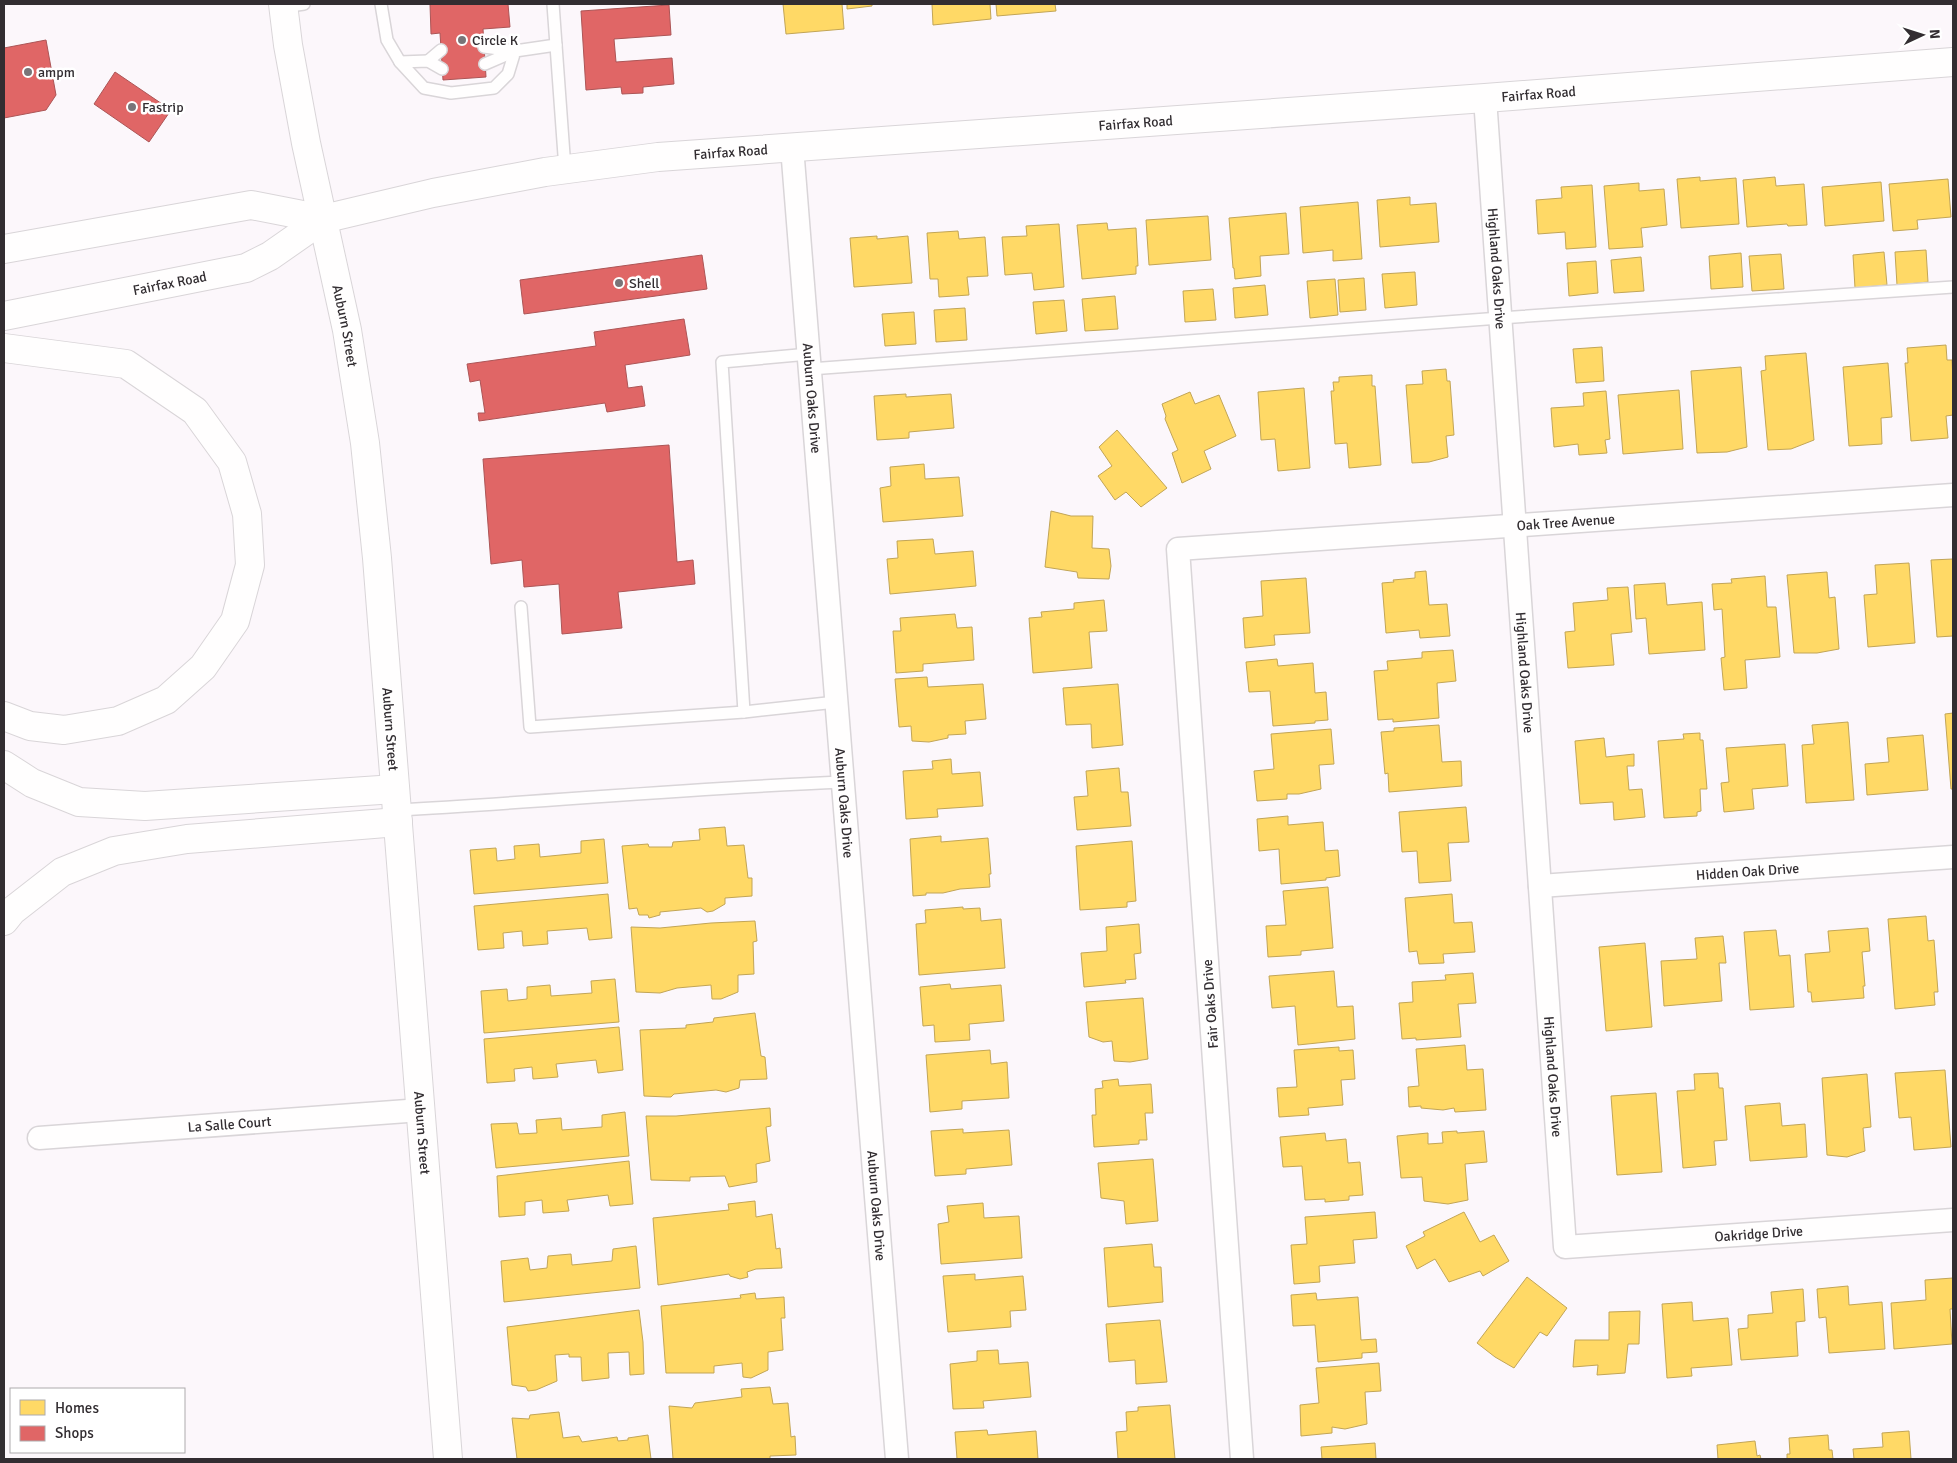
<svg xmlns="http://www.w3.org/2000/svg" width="1957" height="1463" font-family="Signika,sans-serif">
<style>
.homes{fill:#ffd966;stroke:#c2a556}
.shops{fill:#e06666;stroke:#ac5556}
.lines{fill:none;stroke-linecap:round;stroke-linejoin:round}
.lane-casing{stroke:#d9d5d8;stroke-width:14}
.street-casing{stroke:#d9d5d8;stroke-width:25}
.secondary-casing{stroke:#d9d5d8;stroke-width:30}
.highway-casing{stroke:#d9d5d8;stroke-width:30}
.lane{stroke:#fffefe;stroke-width:11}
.street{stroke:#fffefe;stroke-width:22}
.secondary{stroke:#fffefe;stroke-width:28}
.highway{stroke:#fffefe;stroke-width:28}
.poi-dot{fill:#797478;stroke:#fff;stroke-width:2}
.labels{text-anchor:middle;stroke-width:5;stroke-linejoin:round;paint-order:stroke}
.poi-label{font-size:14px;fill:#322d31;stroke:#fff;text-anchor:start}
.street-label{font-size:14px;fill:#322d31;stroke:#fff}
</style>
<rect width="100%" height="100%" fill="#fcf7fb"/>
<g class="homes">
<path d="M783,4h59l2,25 -58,5z"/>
<path d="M847,4h25v2l-25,3z"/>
<path d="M932,4h58l1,15 -58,6z"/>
<path d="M996,4h59l1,7 -59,5z"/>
<path d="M1700,177v4l36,-3 3,46 -58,4 -4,-49z"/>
<path d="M1775,177l1,9 28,-2 3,41 -19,1 -1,-2 -40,3 -4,-47z"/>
<path d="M1948,179l3,38 -34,3 1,9 -25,2 -4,-47z"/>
<path d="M1881,182l3,39 -59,5 -3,-39z"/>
<path d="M1639,183v8l25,-2 3,36 -26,3 2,19 -34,2 -5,-63z"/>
<path d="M1592,185l4,62 -30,2 -1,-17 -27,2 -2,-34 26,-2 -1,-11z"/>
<path d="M1410,197v8l26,-2 3,39 -59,5 -3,-47z"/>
<path d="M1358,202l4,57 -29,2v-11l-30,3 -3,-46z"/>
<path d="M1286,213l3,41 -29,2 1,20 -26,3 -1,-11h-1l-4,-50z"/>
<path d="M1208,216l3,44 -62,5 -3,-45z"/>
<path d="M1107,223l1,7 28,-2 2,38h-2v8l-54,5 -5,-54z"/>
<path d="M1059,224l5,63 -30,3 -2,-17 -27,2 -3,-38 25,-1 -1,-10z"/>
<path d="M958,231l1,8 26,-2 3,39 -21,1 2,18 -30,2 -1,-18h-8l-3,-46z"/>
<path d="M877,236v3l31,-3 4,47 -58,4 -4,-49z"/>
<path d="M1926,250l2,32 -31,3 -2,-33z"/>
<path d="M1884,252l3,33 -32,3 -2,-33z"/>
<path d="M1741,253l2,34 -32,2 -2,-33z"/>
<path d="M1781,254l3,35 -32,2 -3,-35z"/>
<path d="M1641,257l3,34 -30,2 -3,-33z"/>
<path d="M1596,261l2,32 -29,3 -2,-33z"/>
<path d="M1415,272l2,33 -32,3 -3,-34z"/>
<path d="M1364,278l2,32 -26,2 -2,-32z"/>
<path d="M1335,279l3,36 -28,3 -3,-37z"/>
<path d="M1265,285l3,30 -33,3 -2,-30z"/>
<path d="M1213,289l3,31 -31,2 -2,-31z"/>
<path d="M1115,296l3,33 -33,2 -3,-32z"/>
<path d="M1064,300l3,31 -31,3 -3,-32z"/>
<path d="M965,308l2,32 -31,2 -2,-32z"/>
<path d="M914,312l2,32 -31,2 -3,-32z"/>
<path d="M1946,345l1,15h5l1,20v35l-7,1 2,22 -37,3 -6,-78h3l-1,-15z"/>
<path d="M1602,347l2,34 -28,2 -3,-34z"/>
<path d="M1806,353l8,87 -23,9 -23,1 -7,-79 5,-1 -1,-14z"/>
<path d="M1888,363l4,54 -11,1 1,26 -33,2 -6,-79z"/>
<path d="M1741,367l6,80 -20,5 -30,1 -6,-82z"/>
<path d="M1446,369l1,12h3l4,54 -8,1 2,21 -19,5 -17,1 -6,-78 17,-1 -1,-13z"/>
<path d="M1372,375v11h3l6,79 -32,3 -2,-25 -12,1 -4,-53h3l-1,-9h6v-5z"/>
<path d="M1304,388l6,80 -32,3 -3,-32 -14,1 -3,-48z"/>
<path d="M1679,390l4,59 -60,5 -5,-59z"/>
<path d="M1606,391l4,48 -5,1 2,13 -28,2 -1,-11 -24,3 -3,-39 33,-2 -1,-13z"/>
<path d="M1190,392l5,12 24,-9 17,41 -32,15 7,18 -29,14 -10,-30 6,-3 -13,-31 1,-3 -4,-12z"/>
<path d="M906,394v3l45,-3 3,34 -45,4v6l-32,2 -3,-44z"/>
<path d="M1117,430l50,58 -26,19 -15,-15 -11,8 -17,-24 14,-10 -13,-19z"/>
<path d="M924,464l1,15 34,-2 4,39 -80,6 -3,-34 11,-2 -1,-19z"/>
<path d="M1051,511l20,5h22l-1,32 17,1 2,17 -2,13 -31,-1 -1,-6 -32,-5z"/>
<path d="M933,539l2,15 38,-3 3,35 -86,8 -3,-35 11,-1 -1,-17z"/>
<path d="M1953,559v77l-16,1 -6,-77z"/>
<path d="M1909,563l6,80 -47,4 -4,-52 13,-1 -2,-29z"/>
<path d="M1426,571l3,34 18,-1 3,32 -30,2 -1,-8 -33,3 -4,-50 12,-1 -1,-2 22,-2v-6z"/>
<path d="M1827,572l2,26 6,-1 4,52 -22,4h-23l-7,-78z"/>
<path d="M1765,576l2,31h9l4,50 -35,3 2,28 -23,2 -3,-32 4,-1 -3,-48 -8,1 -2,-26 20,-1 -1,-4z"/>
<path d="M1306,578l4,55 -36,2 1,10 -30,3 -2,-30 20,-2 -2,-35z"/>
<path d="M1665,583l2,22 35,-3 3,48 -56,4 -3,-36 -10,1 -2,-34z"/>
<path d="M1628,587l4,45 -21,2 3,31 -46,3 -3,-36 10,-1 -2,-28 35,-3 -1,-12z"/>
<path d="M1104,600l3,31 -18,1 3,36 -59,5 -4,-55 13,-1 -1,-5 33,-3v-6z"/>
<path d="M955,614l2,14 15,-1 2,33 -51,4v7l-27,2 -3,-42h8l-1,-13z"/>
<path d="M1453,650l3,31 -19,2 2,35 -46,4v-3l-15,1 -4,-49 14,-1 -1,-9 35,-3v-6z"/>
<path d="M1277,659l1,7 35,-3 2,30 11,-1 2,28 -13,1v2l-42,3 -3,-35 -21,1 -3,-30z"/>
<path d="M927,677l1,10 55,-3 3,35 -21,2 1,13 -18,1v3l-19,4 -17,-1 -1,-15 -12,1 -4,-48z"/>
<path d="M1118,684l5,61 -31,3 -1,-24 -25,1 -3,-37z"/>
<path d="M1953,713v76h-2l-6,-75z"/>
<path d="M1848,722l6,78 -48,3 -4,-58 12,-1 -2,-19z"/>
<path d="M1439,725l3,37 19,-1 1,25 -73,6 -1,-19 -3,1 -4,-42 13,-1v-3z"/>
<path d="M1331,729l3,35 -15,1 2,24 -22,5h-12v5l-30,2 -3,-30 20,-2 -3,-35z"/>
<path d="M1700,733v7h3l4,49h-7l1,22 -4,1v4l-33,2 -6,-77 26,-2 -1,-5z"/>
<path d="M1923,735l5,55 -61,5 -2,-31 24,-2 -2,-24z"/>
<path d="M1604,738l2,19 28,-3v12h-7l2,24 13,-1 3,28 -31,3 -1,-18 -33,2 -5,-63z"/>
<path d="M1785,744l3,42 -36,3 2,20 -30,3 -3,-29 8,-1 -3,-34z"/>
<path d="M951,759l1,15 28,-2 3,34 -46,3 1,8 -32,2 -3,-48 30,-2 -1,-8z"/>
<path d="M1119,768l2,24h7l3,34 -54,4 -3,-33 14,-1 -2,-25z"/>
<path d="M1466,807l3,35 -21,1 3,38 -32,2 -2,-32 -15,1 -3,-40z"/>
<path d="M1288,816v9l35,-3 2,29 13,-1 2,26 -14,2v2l-45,4 -2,-35 -20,2 -2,-32z"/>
<path d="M725,827l2,19 17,-1 4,33h4v18l-27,2v6l-12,7 -6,1 -6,-4 -41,4v3l-11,3 -1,-3h-9l-2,-7 -8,1 -7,-63 26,-2 1,3h23l1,-5 27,-2 -1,-11z"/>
<path d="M941,836v6l47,-4 3,36h-2l1,13 -30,2 -17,4h-17v2l-13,1 -3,-57z"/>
<path d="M604,839l4,44 -134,11 -4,-44 26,-2 1,13 18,-2 -1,-13 25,-2 1,13 41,-4v-12z"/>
<path d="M1132,841l4,60 -9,1v5l-47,3 -4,-64z"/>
<path d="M1328,887l5,61 -32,3v4l-33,2 -2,-31 20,-1 -3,-34z"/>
<path d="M608,894l4,44 -23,2 -2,-12 -40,3 1,13 -25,2 -1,-15 -19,2 1,15 -26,2 -4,-44z"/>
<path d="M1452,894l2,29 18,-1 3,30 -32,2 1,9 -25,1 -2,-13 -8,1 -4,-54z"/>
<path d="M963,907v2l17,-1 1,13 20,-2 4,49 -86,7 -3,-51 10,-1 -1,-13z"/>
<path d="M1926,916l2,25 6,-1 4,52h-4l1,13 -40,4 -7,-90z"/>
<path d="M755,921l2,20 -4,1 1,32 -16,1v17l-17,7h-9l-1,-14 -34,3 -17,5 -24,-1 -5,-65 29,1 51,-5z"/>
<path d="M1139,924l2,29 -7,1 2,25 -11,1 1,3 -42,4 -3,-34 26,-2 -1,-24z"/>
<path d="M1868,928l2,23 -8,1 3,34h-2l1,12 -52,4 -1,-10h-3l-3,-38 25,-2 -2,-21z"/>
<path d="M1776,930l3,26 11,-1 4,52 -44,3 -6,-78z"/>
<path d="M1723,936l3,27h-7l3,38 -58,5 -3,-45 36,-2 -2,-21z"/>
<path d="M1645,943l7,84 -46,4 -7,-84z"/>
<path d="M1334,971l3,36 16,-1 2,33 -57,6 -3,-39 -23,2 -3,-32z"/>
<path d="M1473,973l3,30 -18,1 3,33 -45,3v-2l-14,1 -3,-36 14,-1 -1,-20 34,-2 -1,-5z"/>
<path d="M615,979l4,43 -135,11 -3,-42 26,-2 1,12 19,-2v-12l23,-2 1,11 41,-3 -1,-12z"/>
<path d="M950,984l1,5 50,-4 3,36 -35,3 1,16 -35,2 -1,-17 -11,1 -3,-39z"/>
<path d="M1143,998l5,61 -18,3 -16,-1 -2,-20 -9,1 -14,-5 -3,-35z"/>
<path d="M755,1013l6,43 4,1 2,22 -27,1 -1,8 -13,4 -10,-2 -42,4 -3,3h-4l-23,-1 -4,-66 46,-2v-3l27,-3 1,-4z"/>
<path d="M619,1027l4,43 -25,3 -2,-13 -40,4 2,13 -25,2 -1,-12 -18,2 1,12 -28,2 -3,-44z"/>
<path d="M1465,1045l2,25 16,-1 3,41 -31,2 -1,-4 -11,2 -22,-2v-2l-12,1 -1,-20 11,-1 -3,-37z"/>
<path d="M1339,1047v4l14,-1 2,29 -14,1 2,25 -35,3 1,7 -30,2 -2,-29 20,-1 -3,-37z"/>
<path d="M990,1050l1,14 16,-2 2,36 -47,3v8l-32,3 -4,-57z"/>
<path d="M1945,1070l6,77 -37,3 -3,-33 -12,1 -4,-45z"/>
<path d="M1718,1073l1,15h4l4,52 -13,1 2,24 -33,3 -6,-77 18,-1 -1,-16z"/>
<path d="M1867,1074l4,53 -8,1 2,23 -18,6 -20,-2 -5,-77z"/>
<path d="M1118,1079l1,7 32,-2 2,29h-8l2,27h-8v4l-45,3 -2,-32h4l-1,-26 8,-1 -1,-7z"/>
<path d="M1656,1093l6,79 -45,3 -6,-79z"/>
<path d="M1780,1103l2,23 23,-2 2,33 -57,4 -5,-55z"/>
<path d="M770,1108l1,18 -5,1 4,34 -14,3 1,18 -28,5 -4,-11 -35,1v4l-39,-1 -5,-64h30z"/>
<path d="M625,1112l4,44 -133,12 -5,-44 26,-1 2,11 18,-1 -1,-13 25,-2 1,12 40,-3v-12z"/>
<path d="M963,1129v4l46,-3 3,35 -46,4v5l-31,2 -4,-45z"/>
<path d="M1457,1131v2l27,-2 3,31 -22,2 3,36 -20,4 -24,-3 -2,-24 -21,1 -4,-42 31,-3v11l15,-1 -1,-11z"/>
<path d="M1325,1133l1,8 20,-2 2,24 12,-1 3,33 -14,1v4l-24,2v-3l-20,1 -3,-34 -19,1 -3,-30z"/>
<path d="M1153,1159l5,62 -32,3 -2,-23 -23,-3 -3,-35z"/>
<path d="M629,1161l4,43 -23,2 -2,-11 -41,5 2,11 -26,2 -1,-13 -17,2v13l-26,2 -2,-41z"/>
<path d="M755,1201l1,16 16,-3 4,35 4,-1 2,20 -26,1 -9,3 1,5 -8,2 -10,-3 -1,-2 -71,11 -5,-67 76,-8 -1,-6z"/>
<path d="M983,1203l1,15 35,-2 3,42 -81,6 -3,-40 11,-2 -2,-16z"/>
<path d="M1375,1212l2,26 -24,2 2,23 -36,3 1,16 -26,2 -3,-39 16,-1 -2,-27z"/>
<path d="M1464,1212l16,30 14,-7 15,26 -26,15 -3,-5 -31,11 -14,-23 -18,10 -11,-23 19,-10 -2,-4z"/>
<path d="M1152,1244l2,23h7l2,35 -55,5 -4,-59z"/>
<path d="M636,1246l4,42 -136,14 -3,-41 27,-3 2,12 17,-2 1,-12 23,-2 1,11 40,-4 1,-12z"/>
<path d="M975,1274v6l48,-4 3,34 -16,1 1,16 -63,5 -5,-56z"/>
<path d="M1527,1277l40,31 -20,28 -7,-4 -26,36 -19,-11 -18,-14z"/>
<path d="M1953,1278v31h-3l2,35 -58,5 -3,-46 35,-3 -1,-20z"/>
<path d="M1848,1286l1,19 33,-3 3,47 -56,4 -3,-36 -7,1 -2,-29z"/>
<path d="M1803,1289l2,32 -9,1 2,34 -57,4 -3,-31 10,-1v-13l25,-2 -2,-21z"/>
<path d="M755,1293l1,6 28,-2 1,21h-4l2,32 -15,2v18l-17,8 -8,-1 -1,-14 -28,3v7h-48l-5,-67 80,-8 -1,-3z"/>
<path d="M1316,1293l1,7 41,-3 3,43 15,-1 1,13 -15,1v5l-44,4 -3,-37 -22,1 -2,-31z"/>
<path d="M1692,1302l1,19 35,-3 4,47 -41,3 1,8 -25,2 -5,-74z"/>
<path d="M639,1310l4,32 1,32 -14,1 -1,-23 -21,1 1,25 -27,3 -1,-24h-12v-3l-14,1 2,26 -21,9 -8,1 -2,-4 -14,-2 -5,-58z"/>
<path d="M1640,1311l-1,33h-11l-3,29 -28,2 1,-10 -25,2 2,-27h34v-28z"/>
<path d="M1160,1320l7,62 -31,2 -1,-24 -26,2 -3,-38z"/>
<path d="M998,1350l1,14 29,-2 3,35 -48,4 1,7 -31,1 -3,-45 27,-3v-10z"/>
<path d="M1379,1363l2,28 -16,1 2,32 -22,5 -13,-2v6l-31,3 -1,-31 19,-2 -3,-35z"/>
<path d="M770,1387l3,17 15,-1 3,34 4,-1 1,19 -26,1v3h-97l-4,-53 23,2 3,-5 47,-6 -1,-8z"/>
<path d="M1170,1405l5,54h-57l-2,-27 11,-1 -1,-19 12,-1v-4z"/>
<path d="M559,1412l4,26 16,-2 3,6 35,-5 1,4 10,-1v-2l20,-3 3,24h-134l-5,-41 17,1 1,-4z"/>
<path d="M987,1430l1,5 48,-4 2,28h-81l-2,-27z"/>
<path d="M1909,1431l2,28h-57l-1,-10 30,-2 -1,-14z"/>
<path d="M1828,1435l1,15h3l1,9h-46v-5h3l-1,-16z"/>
<path d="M1755,1441l2,15 3,-1 1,4h-43l-1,-14z"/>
<path d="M1375,1443l1,16h-54l-1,-12z"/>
</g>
<g class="shops">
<path d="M430,4h78l2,23 -27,2 3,48 -43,3 -3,-47 -9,1z"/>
<path d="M669,5l2,30 -57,4 2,23 56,-4 2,26 -31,3v6l-21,1 -1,-7 -35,3 -5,-79z"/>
<path d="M46,40l10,55 -10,15 -42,8v-70z"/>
<path d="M115,72l56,38 -22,32 -55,-38z"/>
<path d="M702,255l5,34 -183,25 -4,-34z"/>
<path d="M684,319l6,36 -65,10 3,23 14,-2 3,20 -38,6 -2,-9 -126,18 -1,-8h7l-5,-33 -10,2 -3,-18 129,-18 -2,-14z"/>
<path d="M669,445l8,117 16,-2 2,24 -77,8 4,36 -60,6 -3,-50 -35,3 -2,-27 -31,4 -8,-105z"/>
</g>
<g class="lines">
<g class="lane-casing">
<g id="lane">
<path d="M381,4l6,36 13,22 24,26 27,5 43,-5 14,-14 7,-23 41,-6"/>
<path d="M553,4l12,165"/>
<path d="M283,7l21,-3"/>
<path d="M484,47l31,4"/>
<path d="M428,61l13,-11"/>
<path d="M400,62l28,-1 14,8"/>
<path d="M485,64l30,-13"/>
<path d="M810,369l690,-51 453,-31"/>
<path d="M521,607l9,120 214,-15 -22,-350 87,-8"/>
<path d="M744,712l92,-10"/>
<path d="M397,810c148,-8 297,-22 446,-28"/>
</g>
</g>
<g class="street-casing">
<g id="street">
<path id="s1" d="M1485,98l80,1149 388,-27"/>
<path id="s2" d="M792,147l105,1312"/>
<path id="s3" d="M1540,886l413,-29"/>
<path id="s4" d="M39,1138l382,-28"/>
<path id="s5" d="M1242,1459l-64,-910 775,-54"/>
</g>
</g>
<g class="secondary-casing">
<g id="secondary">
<path id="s6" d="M283,4l5,41 18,98 41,187 18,113 12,115 71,901"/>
<path d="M4,249l247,-44 72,14"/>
<path id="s7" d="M4,316l242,-48 24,-12 53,-37 110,-26 112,-21 113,-15 827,-59 468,-36"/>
</g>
</g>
<g class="highway-casing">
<g id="highway">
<path d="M4,348l122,16 69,47 37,51 15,52 3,51 -15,56 -32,46 -37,33 -48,21 -54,9 -34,-4 -26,-10"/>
<path d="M4,765l28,18 47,19 66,4 250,-17"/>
<path d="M4,921l8,-10 50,-39 52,-21 73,-12 211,-17"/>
</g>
</g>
<use href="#lane" class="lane"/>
<use href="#street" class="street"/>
<use href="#secondary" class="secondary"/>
<use href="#highway" class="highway"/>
</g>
<g class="poi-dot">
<circle cx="462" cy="40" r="5"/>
<circle cx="28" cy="72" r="5"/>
<circle cx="132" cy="107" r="5"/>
<circle cx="619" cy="283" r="5"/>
</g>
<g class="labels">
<g class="poi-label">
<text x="472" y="45">Circle K</text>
<text x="38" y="77">ampm</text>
<text x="142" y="112">Fastrip</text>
<text x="629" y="288">Shell</text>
</g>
<g class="street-label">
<text dy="5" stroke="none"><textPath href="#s7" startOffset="1562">Fairfax Road</textPath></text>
<text dy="5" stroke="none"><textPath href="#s7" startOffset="1158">Fairfax Road</textPath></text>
<text dy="5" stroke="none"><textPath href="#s7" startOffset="752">Fairfax Road</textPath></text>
<text dy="5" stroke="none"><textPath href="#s1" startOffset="171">Highland Oaks Drive</textPath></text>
<text dy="5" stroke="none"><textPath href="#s7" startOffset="169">Fairfax Road</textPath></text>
<text dy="5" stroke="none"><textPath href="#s6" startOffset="328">Auburn Street</textPath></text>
<text dy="5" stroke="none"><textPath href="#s2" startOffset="252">Auburn Oaks Drive</textPath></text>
<text dy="5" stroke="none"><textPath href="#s5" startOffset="1301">Oak Tree Avenue</textPath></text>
<text dy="5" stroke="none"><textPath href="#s1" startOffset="576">Highland Oaks Drive</textPath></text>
<text dy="5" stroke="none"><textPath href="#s6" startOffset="734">Auburn Street</textPath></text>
<text dy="5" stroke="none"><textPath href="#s2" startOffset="658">Auburn Oaks Drive</textPath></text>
<text dy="5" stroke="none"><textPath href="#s3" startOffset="208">Hidden Oak Drive</textPath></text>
<text transform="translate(1210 1004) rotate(-94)" y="5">Fair Oaks Drive</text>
<text dy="5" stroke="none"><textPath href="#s1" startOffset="981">Highland Oaks Drive</textPath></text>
<text dy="5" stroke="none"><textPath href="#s4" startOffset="191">La Salle Court</textPath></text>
<text dy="5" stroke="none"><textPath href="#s6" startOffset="1139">Auburn Street</textPath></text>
<text dy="5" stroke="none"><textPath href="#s2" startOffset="1062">Auburn Oaks Drive</textPath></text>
<text dy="5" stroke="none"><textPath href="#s1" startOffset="1346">Oakridge Drive</textPath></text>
</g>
</g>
<rect width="1957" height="1463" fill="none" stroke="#322d31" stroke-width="10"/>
<rect x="10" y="1388" width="175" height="65" fill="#ffffff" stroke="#adabad"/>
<rect x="20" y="1400" width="25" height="15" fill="#ffd966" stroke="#adabad"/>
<text x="55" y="1413" font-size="15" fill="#322d31">Homes</text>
<rect x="20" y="1426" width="25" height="15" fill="#e06666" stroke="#adabad"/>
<text x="55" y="1438" font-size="15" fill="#322d31">Shops</text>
<g transform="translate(1922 35) rotate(86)" stroke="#ffffff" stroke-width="4" paint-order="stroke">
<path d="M0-4L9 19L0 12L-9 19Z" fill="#322d31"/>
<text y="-8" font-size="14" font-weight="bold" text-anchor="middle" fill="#322d31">N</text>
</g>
</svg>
